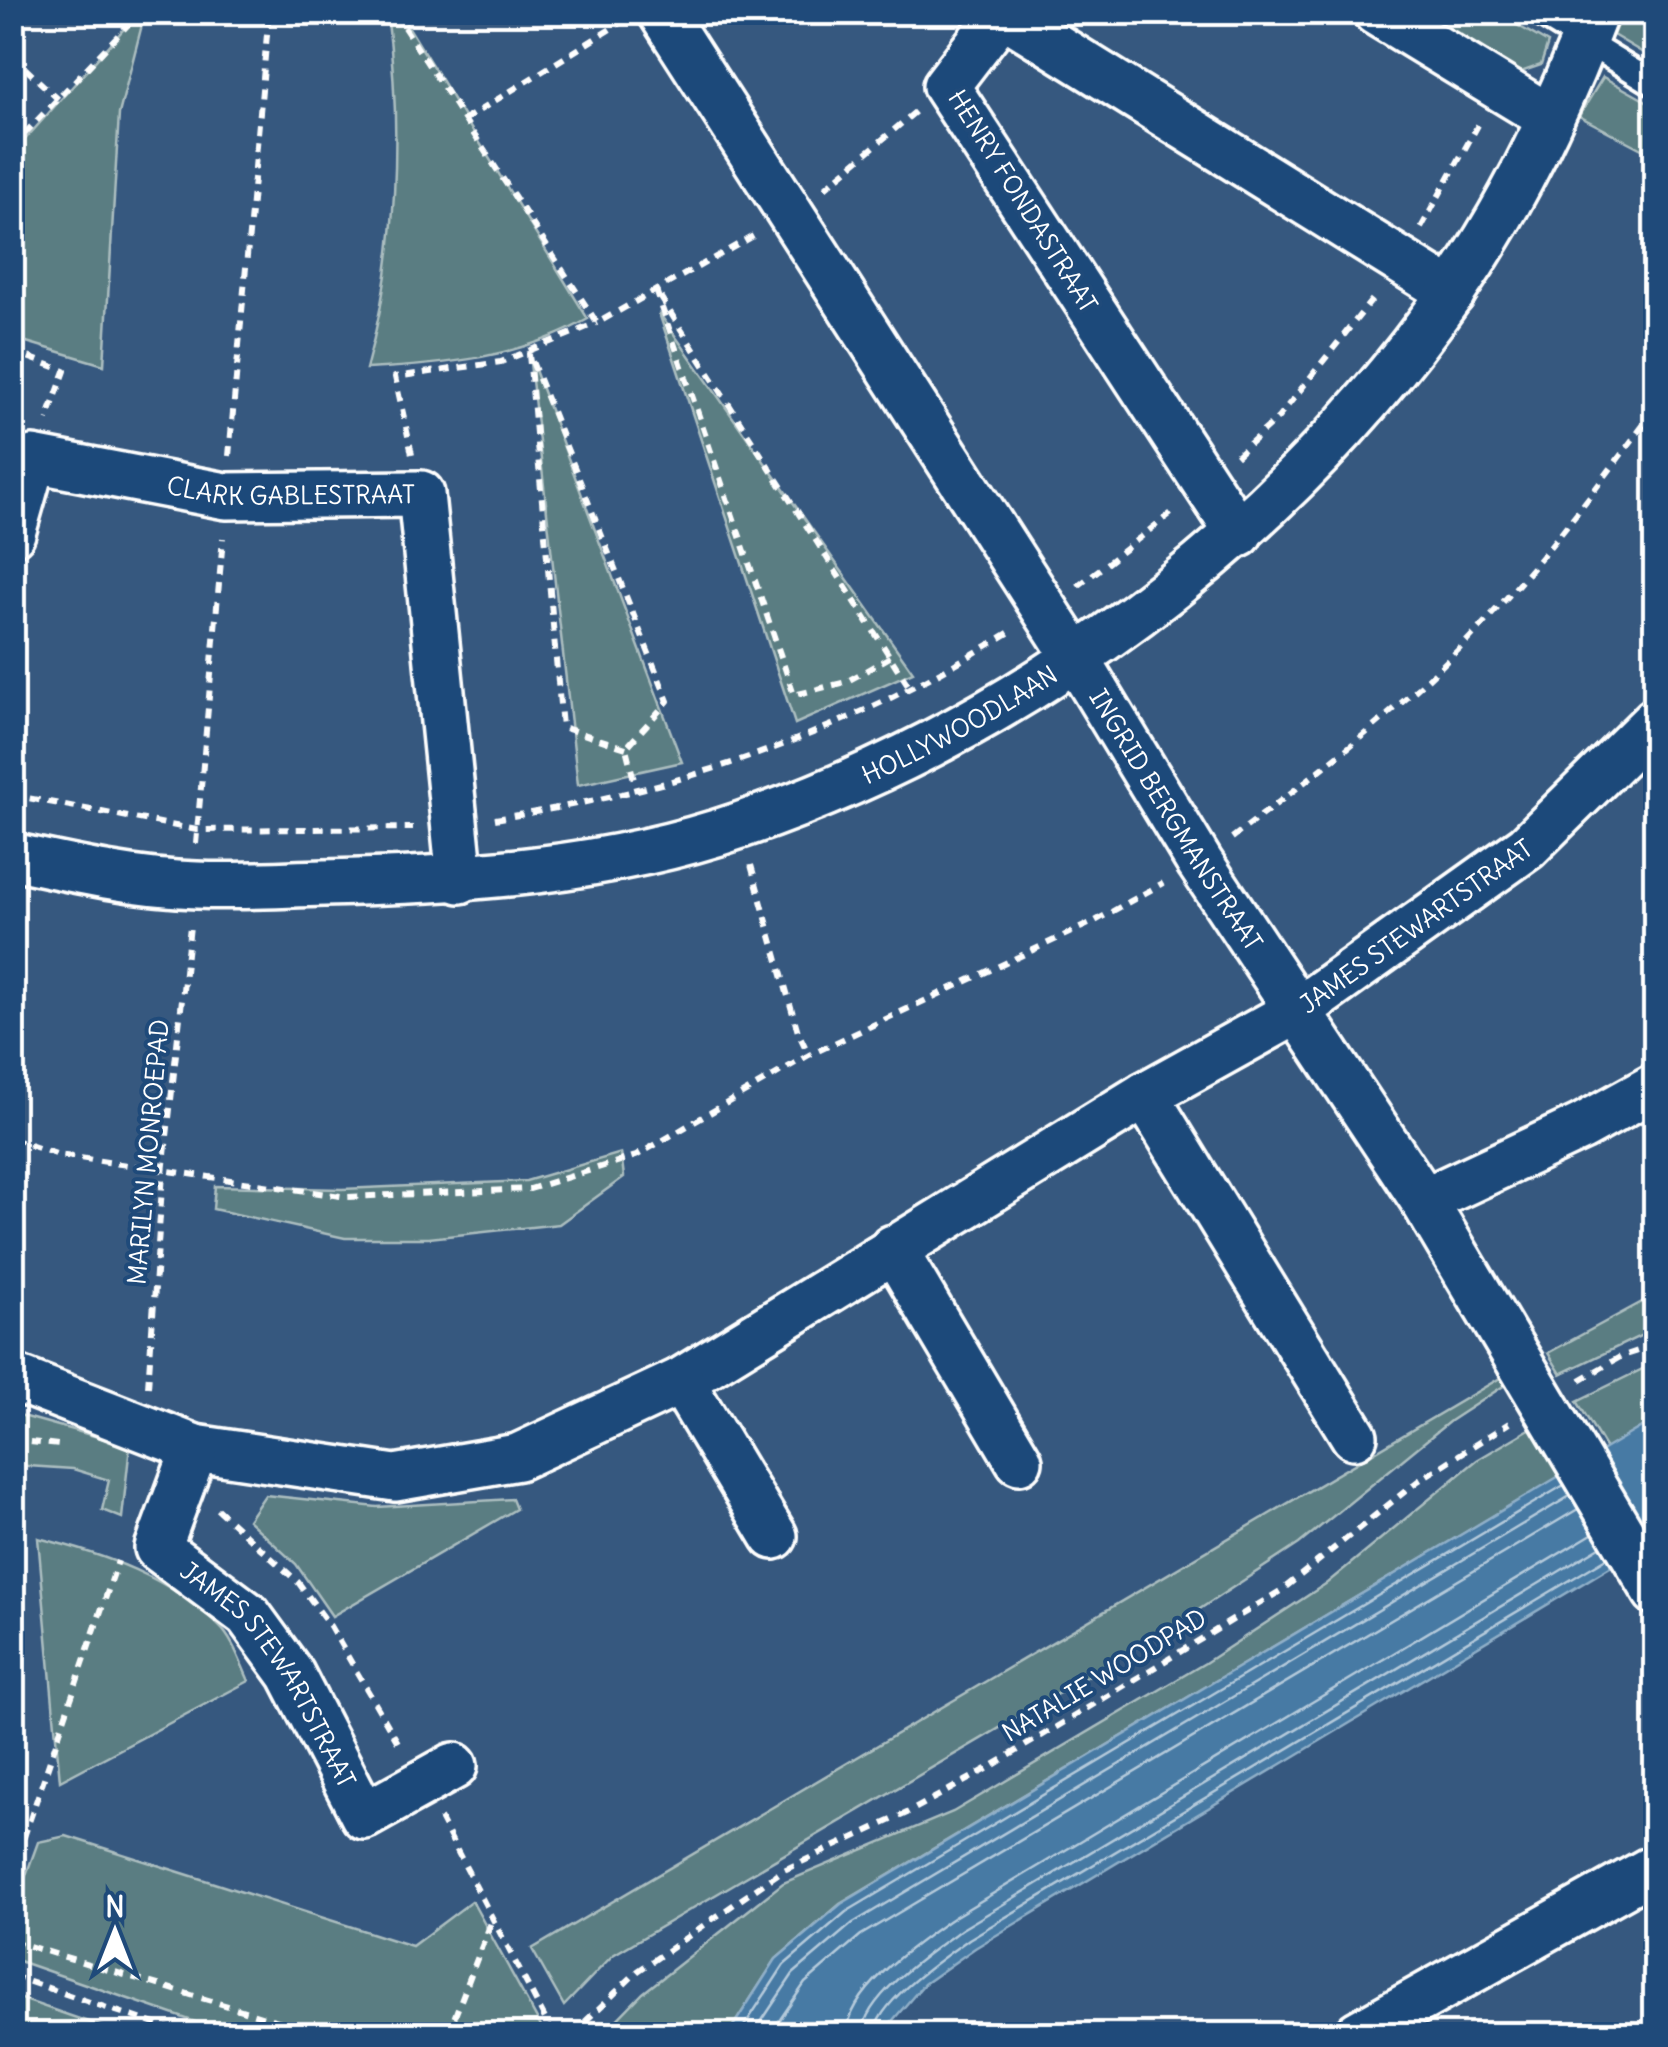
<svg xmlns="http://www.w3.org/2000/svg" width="1668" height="2047" font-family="Delius,sans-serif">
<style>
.green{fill:#5a7d82;stroke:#acbec0;stroke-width:2.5}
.water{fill:#467aa4;stroke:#90afc8;stroke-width:2.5}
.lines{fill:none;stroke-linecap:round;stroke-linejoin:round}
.shore{stroke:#b5cadb;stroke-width:2.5}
.service-casing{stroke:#fff;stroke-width:30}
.minor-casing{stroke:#fff;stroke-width:52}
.path{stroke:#fff;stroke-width:6;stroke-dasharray:10 8;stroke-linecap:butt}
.service{stroke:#1f4a7a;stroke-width:22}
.minor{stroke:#1f4a7a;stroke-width:45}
.labels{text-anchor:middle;stroke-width:8;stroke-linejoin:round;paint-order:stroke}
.street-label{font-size:25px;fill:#fff;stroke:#1f4a7a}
</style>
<rect width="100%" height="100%" fill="#36587f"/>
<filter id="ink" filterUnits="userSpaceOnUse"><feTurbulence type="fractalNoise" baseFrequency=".01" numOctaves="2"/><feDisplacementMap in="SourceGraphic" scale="20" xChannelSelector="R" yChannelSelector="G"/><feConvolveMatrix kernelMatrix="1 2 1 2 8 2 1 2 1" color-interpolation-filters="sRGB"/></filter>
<g filter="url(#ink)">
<g class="green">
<path d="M139,12l6,1 -26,101 -15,251 -91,-27v-185z"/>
<path d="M1622,12l17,1 16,9v38l-42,-25z"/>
<path d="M387,13h13l188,306c-67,39 -145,46 -222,50 32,-113 36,-241 21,-356z"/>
<path d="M1421,13h75l52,30 -7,22 -20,7z"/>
<path d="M1603,77l52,29v50l-76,-40z"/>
<path d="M659,313l254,359 -118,52z"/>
<path d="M529,354l153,408 -104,23z"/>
<path d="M621,1153l3,24 -65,47 -130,14h-84l-132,-29 2,-23 127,3 184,-8z"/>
<path d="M1655,1295v34l-94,45 -13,-21z"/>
<path d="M1655,1363v56l-49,30 -29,-48z"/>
<path d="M1507,1374l4,7 -61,40 -151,123 -119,78 -567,333 -49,51 -32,-57z"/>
<path d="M12,1413l118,33 -8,72 -20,-8 7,-30 -36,-11 -60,-4z"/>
<path d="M1538,1424l29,48 -727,432 -64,55 -48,75h-125l40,-41 140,-110 170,-71 252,-149 122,-80 150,-123z"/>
<path d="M265,1495l112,12 135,-8 4,10 -184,107 -36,-52 -48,-44z"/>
<path d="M38,1538c65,16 132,39 181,88 14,13 22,38 30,55l-189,100z"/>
<path d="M66,1836l346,110 60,-45 73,133h-315l-217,-75v-48l25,-69z"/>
<path d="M12,1996h1l110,38h-110z"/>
</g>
<path class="water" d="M1655,1419v121l-680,408 -51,36 -43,50h-153l48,-75 65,-55z"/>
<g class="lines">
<g class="shore">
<path d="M739,2034l45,-69 62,-53 718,-427"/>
<path d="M753,2034l40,-60 60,-51 717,-427"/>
<path d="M770,2034l35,-51 56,-48 717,-426"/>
<path d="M847,2034c1,-45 73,-93 107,-117l638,-383"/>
<path d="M862,2034c2,-38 71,-84 100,-105l638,-382"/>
<path d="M874,2034c4,-33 69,-76 95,-95l638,-381"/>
</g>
<g class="service-casing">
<path id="service" d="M1537,12l119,73"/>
</g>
<g class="minor-casing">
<g id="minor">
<path id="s1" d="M661,12l415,646 124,205 224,338 232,391"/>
<path d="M1376,12l174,106"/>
<path id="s2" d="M12,533l21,-74 193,37 195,-2 39,386"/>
<path d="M1239,534l-293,-448 56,-73 450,280"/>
<path id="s3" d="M12,856c60,13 123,27 185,29 42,2 85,-1 127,-2 140,-3 283,-12 417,-58 281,-96 541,-290 711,-533 60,-86 106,-182 143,-280"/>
<path d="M1145,1095l209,341"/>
<path d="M1424,1201l158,-74 74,-41"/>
<path d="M893,1248l126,213"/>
<path id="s4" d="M12,1377l183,71 200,30 123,-21 163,-76 464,-286 155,-86 227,-162 129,-127"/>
<path d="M681,1381l93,155"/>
<path id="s5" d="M195,1448l-37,100 90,67 43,59 73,142 90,-50"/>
<path d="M1358,2034l298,-167"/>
</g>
</g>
<g class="path">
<path d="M394,12l203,311 160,-89"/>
<path d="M12,56l46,43"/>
<path d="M464,120l156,-97"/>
<path d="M12,147l128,-135"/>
<path d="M825,188l90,-76"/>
<path d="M1421,228l57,-103"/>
<path d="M12,351l53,20 -18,49"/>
<path d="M412,454l-17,-77 106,-15 96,-39"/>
<path d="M229,456l40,-444"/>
<path d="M1236,456l42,-38 97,-122"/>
<path d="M1078,586l96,-75"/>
<path d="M890,657l-44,25 -52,13 -138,-405 254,398"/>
<path d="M626,748l-64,-21 -33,-373 139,347 -42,47 11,44"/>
<path d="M12,795l185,35 216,-2"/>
<path d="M495,819c196,-32 344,-83 515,-187"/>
<path d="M1232,838c86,-66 177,-134 251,-214 63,-68 118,-142 173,-216"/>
<path d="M196,844l27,-306"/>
<path d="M751,865l47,167 11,23"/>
<path d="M12,1139l47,16 288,42 183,-8 106,-33 173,-101 286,-134 68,-38"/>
<path d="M1580,1380l40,-23 36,-12"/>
<path d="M148,1387l15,-214 27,-247"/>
<path d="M12,1440l47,5"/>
<path d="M217,1509l81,73 32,44 70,120"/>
<path d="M440,1818l113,216"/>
<path d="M12,1872l106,-311"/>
<path d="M12,1941l309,93"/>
<path d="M12,1976l173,58"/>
<path d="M448,2034l44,-114"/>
<path d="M572,2034l66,-63 144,-100 125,-58 80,-44 295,-179 136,-109 91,-58"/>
</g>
<use href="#service" class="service"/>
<use href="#minor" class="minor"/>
</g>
</g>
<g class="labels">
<g class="street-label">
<text transform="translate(1023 201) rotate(58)" y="9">HENRY FONDASTRAAT</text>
<text dy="9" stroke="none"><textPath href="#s2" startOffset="338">CLARK GABLESTRAAT</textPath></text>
<text dy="9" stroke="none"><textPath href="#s3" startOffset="978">HOLLYWOODLAAN</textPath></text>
<text dy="9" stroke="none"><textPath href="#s1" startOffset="958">INGRID BERGMANSTRAAT</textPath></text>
<text dy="9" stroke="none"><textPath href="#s4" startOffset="1568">JAMES STEWARTSTRAAT</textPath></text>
<text transform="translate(148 1152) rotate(-85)" y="9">MARILYN MONROEPAD</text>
<text transform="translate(1104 1675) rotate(-31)" y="9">NATALIE WOODPAD</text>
<text dy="9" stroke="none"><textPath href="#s5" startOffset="278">JAMES STEWARTSTRAAT</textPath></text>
</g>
</g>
<rect width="1668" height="2047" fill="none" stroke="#1f4a7a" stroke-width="50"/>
<rect x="25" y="25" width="1618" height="1997" fill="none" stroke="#fff" stroke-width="4" filter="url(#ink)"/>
<g transform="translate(115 1932)" stroke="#1f4a7a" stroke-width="8" paint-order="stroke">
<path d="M0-8L18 38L0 25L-18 38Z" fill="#ffffff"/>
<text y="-15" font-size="28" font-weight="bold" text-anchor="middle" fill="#ffffff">N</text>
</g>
</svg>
